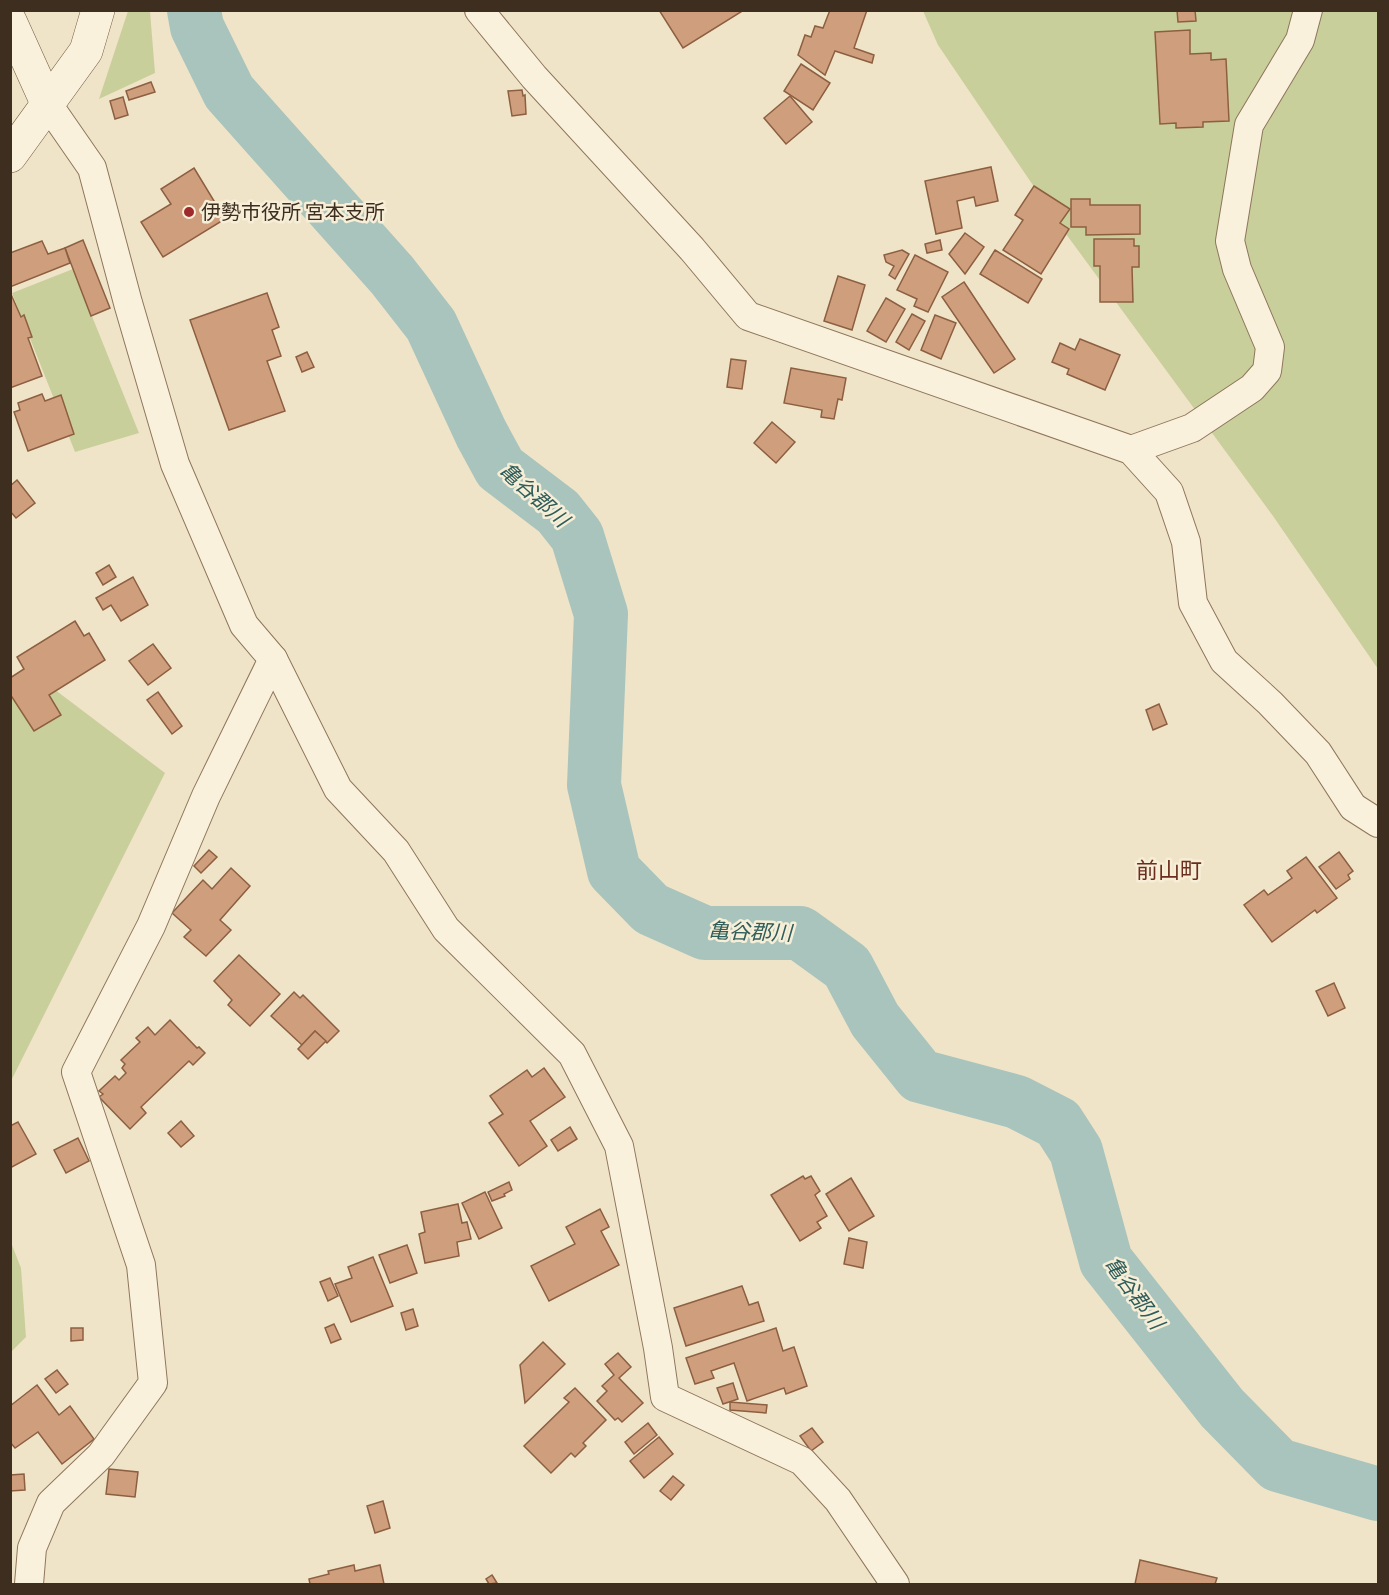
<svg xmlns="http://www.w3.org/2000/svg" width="1389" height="1595" font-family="'Crimson Pro','Noto Sans JP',serif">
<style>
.green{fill:#c9cf9b}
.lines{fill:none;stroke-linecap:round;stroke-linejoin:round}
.river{stroke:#a9c4bc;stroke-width:54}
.building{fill:#cf9f7d;stroke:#8d5f41;stroke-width:1.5}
.street-casing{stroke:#8d765c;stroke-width:30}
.secondary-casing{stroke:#6f573f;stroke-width:34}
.street{stroke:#faf1dc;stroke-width:28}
.secondary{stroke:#faf1dc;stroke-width:33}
.poi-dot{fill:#9e2a2b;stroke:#f7eed8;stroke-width:2}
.labels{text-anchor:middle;stroke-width:5;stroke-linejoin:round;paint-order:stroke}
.poi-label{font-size:20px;fill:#3d2e20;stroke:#f7eed8;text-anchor:start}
.water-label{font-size:21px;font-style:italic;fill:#2f5d5a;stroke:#f7eed8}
.quarter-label{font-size:22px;fill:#6b2e1e;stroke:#f7eed8}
</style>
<rect width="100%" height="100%" fill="#f0e4c8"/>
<g class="green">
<path d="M128,11h22l5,62 -56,26z"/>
<path d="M923,11h455v658l-105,-153 -207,-282 -128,-189z"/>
<path d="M73,269l66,164 -64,19 -63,-159z"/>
<path d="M50,686l115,87 -154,308v-389z"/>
<path d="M10,1240l11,28 5,69 -15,15z"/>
</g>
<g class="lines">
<path class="river" d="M194,10l3,17 32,65 163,183 39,50 50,108 19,35 58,44 19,24 24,78 -7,171 20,86 37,38 54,24h95l47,34 28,53 45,56 97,26 41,21 18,28 30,110 116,147 56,57 100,29"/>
</g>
<g class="building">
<path d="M659,10h85l-61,38z"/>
<path d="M830,10h37l-13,38 20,7 -2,8 -37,-12 -10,24 -27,-20 7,-20 6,2 4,-11 8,2z"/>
<path d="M1177,10h18l1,11 -18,1z"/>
<path d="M1190,30v24l21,-1v7l15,-1 3,62 -26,1v5l-27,1v-5l-16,1 -5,-92z"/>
<path d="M801,64l29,19 -17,27 -29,-19z"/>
<path d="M151,82l4,10 -26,8 -3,-9z"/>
<path d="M522,90l1,6 2,-1 1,19 -14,2 -4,-25z"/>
<path d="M790,96l22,26 -26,22 -22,-26z"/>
<path d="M123,97l5,18 -13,4 -5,-18z"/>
<path d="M991,167l7,34 -22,5 -2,-9 -17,4 5,27 -26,6 -11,-53z"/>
<path d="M194,168l31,51 -62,38 -22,-35 30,-18 -10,-15z"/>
<path d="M1034,186l36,23 -10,14 9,6 -28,45 -38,-24 20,-30 -8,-5z"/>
<path d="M1071,199h19v6h50v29l-54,1v-8h-15z"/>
<path d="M965,233l19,14 -19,27 -16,-20z"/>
<path d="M1094,239h40v7h5v21h-7l1,35h-33v-36h-6z"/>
<path d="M83,240l27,68 -19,8 -26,-68z"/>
<path d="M940,240l2,10 -15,3 -2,-9z"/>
<path d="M42,241l6,13 17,-6 5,15 -60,24v-34z"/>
<path d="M902,250l7,4 -14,25 -6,-4 5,-9 -8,-4 -2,-7z"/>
<path d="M995,250l47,29 -14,24 -48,-29z"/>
<path d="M915,255l33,17 -20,40 -14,-6 3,-7 -20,-9z"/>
<path d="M838,276l27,9 -13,45 -28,-9z"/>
<path d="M964,282l51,77 -21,14 -52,-76z"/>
<path d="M10,292l11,25 3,-2 8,22 -4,1 14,38 -32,12z"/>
<path d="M267,293l12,34 -7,3 9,26 -14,5 18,50 -56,19 -39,-110z"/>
<path d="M886,298l19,11 -19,33 -19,-11z"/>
<path d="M912,314l13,7 -16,29 -13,-8z"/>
<path d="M935,315l21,8 -15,36 -20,-9z"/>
<path d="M1080,339l40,16 -15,35 -38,-16 2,-5 -17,-7 8,-19 15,7z"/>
<path d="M307,352l7,15 -12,5 -6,-15z"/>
<path d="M731,359l15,2 -4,28 -15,-2z"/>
<path d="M791,368l55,10 -4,22 -4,-1 -4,20 -13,-2 1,-7 -38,-7z"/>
<path d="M42,394l3,7 16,-6 13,39 -46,17 -14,-39 6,-2 -2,-7z"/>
<path d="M772,422l23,20 -19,21 -22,-20z"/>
<path d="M17,480l18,23 -19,15 -6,-7v-25z"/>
<path d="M109,565l7,12 -13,8 -7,-12z"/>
<path d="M133,577l15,28 -27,16 -10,-16 -8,5 -7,-12z"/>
<path d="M75,621l9,15 5,-3 16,27 -56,35 12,20 -27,16 -24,-37v-16l14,-9 -7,-12z"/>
<path d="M153,644l18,24 -23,17 -19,-24z"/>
<path d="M158,692l24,34 -10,8 -25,-34z"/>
<path d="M1159,704l8,20 -14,6 -7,-20z"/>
<path d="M209,850l8,7 -16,16 -7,-7z"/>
<path d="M1339,852l14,19 -5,4 2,4 -14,10 -17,-22z"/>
<path d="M1306,857l31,41 -20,15 -2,-3 -43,32 -28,-37 20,-15 4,5 24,-17 -5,-7z"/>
<path d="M231,868l19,18 -30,34 11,10 -25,26 -22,-19 7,-7 -19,-17 31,-33 9,9z"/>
<path d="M239,955l41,39 -30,32 -22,-21 4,-5 -18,-19z"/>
<path d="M1334,983l11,25 -17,8 -12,-25z"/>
<path d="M294,992l6,6 3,-3 36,36 -12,12 -12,-12 -13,14 -31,-29z"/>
<path d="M170,1020l27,28 2,-1 6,6 -12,12 -4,-4 -48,46 5,6 -16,16 -31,-32 4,-3 -4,-3 16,-15 4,4 7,-7 -4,-5 3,-4 -4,-4 19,-18 -4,-4 12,-11 7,8z"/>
<path d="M315,1031l11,10 -18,18 -10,-10z"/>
<path d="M544,1068l21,29 -35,24 17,25 -28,20 -30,-43 14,-9 -13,-18 37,-26 5,7z"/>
<path d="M181,1121l13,15 -13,11 -13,-14z"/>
<path d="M18,1122l18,32 -26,14v-42z"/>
<path d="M570,1127l7,12 -19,12 -7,-11z"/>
<path d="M78,1138l11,23 -23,12 -12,-23z"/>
<path d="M803,1176l2,3 6,-3 9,15 -5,4 12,21 -10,6 4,6 -21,13 -29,-46z"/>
<path d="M851,1178l23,38 -25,15 -23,-37z"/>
<path d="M509,1182l3,8 -8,4 1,2 -13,5 -4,-9z"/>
<path d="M485,1192l17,36 -23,11 -17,-36z"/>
<path d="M458,1204l4,19 5,-1 4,17 -14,3 2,14 -34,7 -6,-29 6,-2 -4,-20z"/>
<path d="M600,1209l9,18 -8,4 18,34 -70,36 -18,-35 44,-22 -9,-17z"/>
<path d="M849,1238l18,4 -4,26 -19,-4z"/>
<path d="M407,1245l10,28 -27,10 -11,-28z"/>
<path d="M373,1257l20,49 -42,16 -16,-38 17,-6 -4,-11z"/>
<path d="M330,1278l8,18 -10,5 -8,-19z"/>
<path d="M742,1286l7,19 9,-3 6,19 -78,25 -12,-38z"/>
<path d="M413,1309l5,17 -12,4 -5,-17z"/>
<path d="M334,1324l7,15 -10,4 -6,-15z"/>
<path d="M71,1328h12v12l-12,1z"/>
<path d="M776,1328l7,23 11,-4 13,39 -21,8 -2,-6 -37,13 -13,-38 -23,8 3,7 -19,6 -9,-26z"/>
<path d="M543,1342l22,22 -40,39 -5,-38z"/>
<path d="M618,1353l13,14 -12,11 24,25 -21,19 -4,-4 -3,2 -18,-19 10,-10 -5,-5 12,-11 -9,-11z"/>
<path d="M57,1370l11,14 -12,9 -11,-14z"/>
<path d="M733,1383l5,16 -15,5 -6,-16z"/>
<path d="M37,1385l22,30 11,-9 24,33 -32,25 -24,-32 -23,16 -5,-6v-36z"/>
<path d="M575,1388l31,32 -23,23 3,3 -11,11 -4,-4 -20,20 -27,-27 45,-44 -5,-4z"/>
<path d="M730,1402l37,3 -1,8 -36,-3z"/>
<path d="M648,1423l9,12 -23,19 -9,-12z"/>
<path d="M812,1428l11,14 -12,9 -11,-15z"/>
<path d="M659,1437l14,17 -29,24 -14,-17z"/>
<path d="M109,1469l29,3 -3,25 -29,-3z"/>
<path d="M24,1474l1,16 -15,1v-16z"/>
<path d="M673,1476l11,9 -13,15 -11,-9z"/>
<path d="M383,1501l7,27 -15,5 -8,-27z"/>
<path d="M1140,1560l77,18 -2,6h-80z"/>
<path d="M354,1565l1,6 25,-6 4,19h-74l-1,-5 20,-5 -1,-3z"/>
<path d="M492,1575l5,8 -8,1 -3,-5z"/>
</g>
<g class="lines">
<g class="street-casing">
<g id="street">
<path d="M479,10l55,67 158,172 56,67 383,134 38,42 17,50 7,61 31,58 46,42 48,50 35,54 25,16"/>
<path d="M47,103l45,65 36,135 47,161 69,161 29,34 65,130 58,62 50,78 126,125 47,92 39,202 7,49 137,64 36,39 57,84"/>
<path d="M1131,450l61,-22 60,-40 15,-17 3,-24 -33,-78 -7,-28 19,-116 51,-85 8,-30"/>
<path d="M29,1584l3,-36 19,-45 50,-48 52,-72 -12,-118 -65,-193 75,-146 55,-130 67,-137"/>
</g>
</g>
<g class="secondary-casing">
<g id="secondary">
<path d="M10,21l37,82"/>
<path d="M10,156l76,-105 12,-41"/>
</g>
</g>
<use href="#street" class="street"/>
<use href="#secondary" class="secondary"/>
</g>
<circle class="poi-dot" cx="189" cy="212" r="6"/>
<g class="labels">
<g class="poi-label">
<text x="201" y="219">伊勢市役所 宮本支所</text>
</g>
<g class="water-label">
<text transform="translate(534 495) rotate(42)" y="7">亀谷郡川</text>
<text transform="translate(750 932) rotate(2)" y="7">亀谷郡川</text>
<text transform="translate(1134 1293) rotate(54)" y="7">亀谷郡川</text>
</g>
<g class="quarter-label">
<text x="1169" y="878">前山町</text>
</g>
</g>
<rect width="1389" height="1595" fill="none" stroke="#3d2e20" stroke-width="24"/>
</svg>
